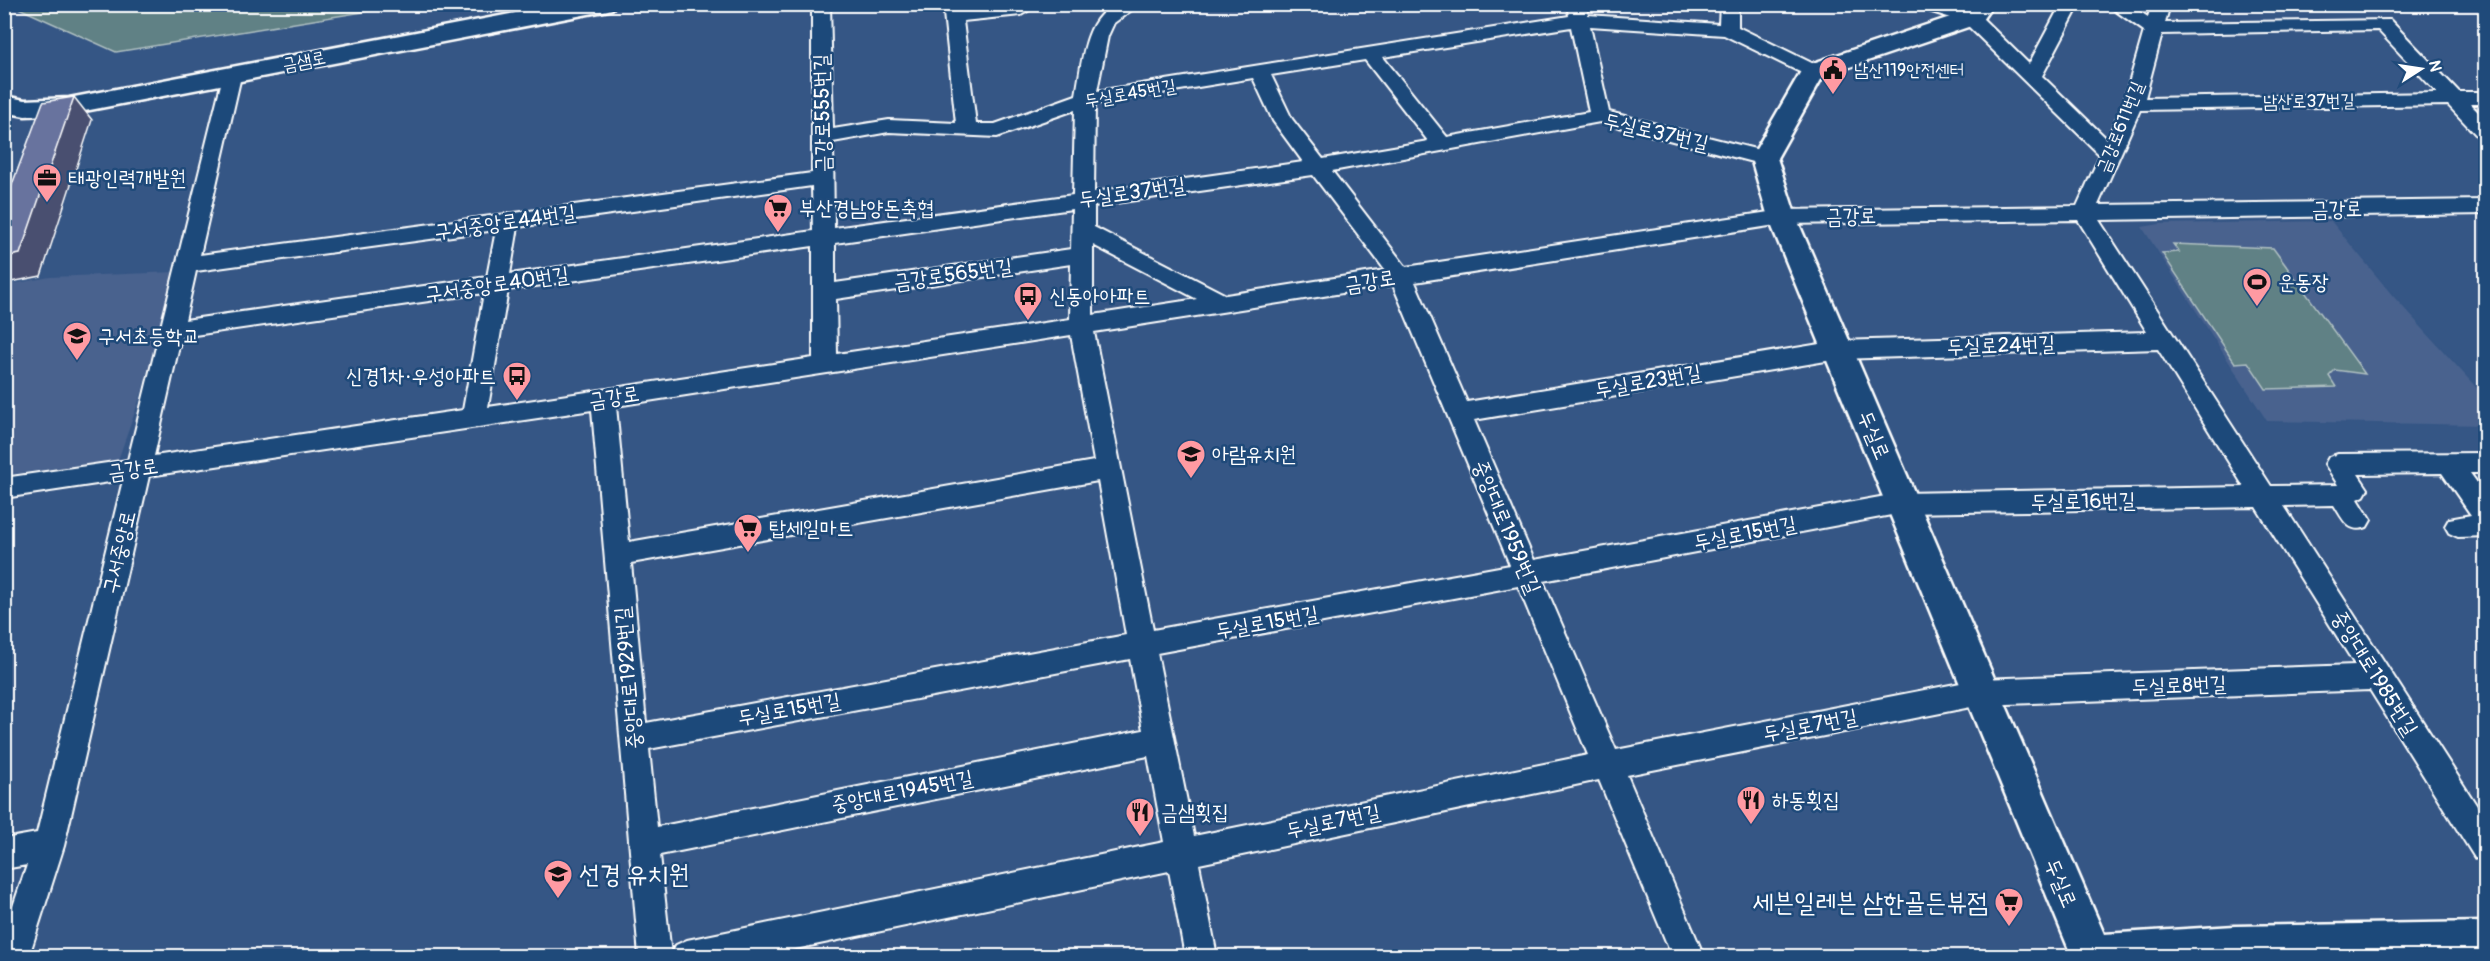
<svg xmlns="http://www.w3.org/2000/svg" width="2490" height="961" font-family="Pangolin,'Poor Story',sans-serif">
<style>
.built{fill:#48628e}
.green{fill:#608185;stroke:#b0c0c2;stroke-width:1.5}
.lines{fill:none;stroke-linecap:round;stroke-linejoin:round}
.minor-casing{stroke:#fff;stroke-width:4}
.major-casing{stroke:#fff;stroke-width:5}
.minor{fill:#1f4a7a;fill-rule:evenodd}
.major{fill:#1f4a7a;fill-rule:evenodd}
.shaded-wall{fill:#49506f;stroke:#fff;stroke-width:1.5}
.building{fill:#68739e;stroke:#fff;stroke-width:1.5}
.labels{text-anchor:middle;stroke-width:5;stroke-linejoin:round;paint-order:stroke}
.far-street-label{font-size:18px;fill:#fff;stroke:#1f4a7a}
.far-poi-label{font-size:18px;fill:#fff;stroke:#1f4a7a;text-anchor:start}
.street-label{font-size:21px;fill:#fff;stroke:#1f4a7a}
.poi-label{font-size:21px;fill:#fff;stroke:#1f4a7a;text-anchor:start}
.near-poi-label{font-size:26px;fill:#fff;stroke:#1f4a7a;text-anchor:start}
</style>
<rect width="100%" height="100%" fill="#355685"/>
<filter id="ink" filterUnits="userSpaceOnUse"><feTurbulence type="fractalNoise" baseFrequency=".0167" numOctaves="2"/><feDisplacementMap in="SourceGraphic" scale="12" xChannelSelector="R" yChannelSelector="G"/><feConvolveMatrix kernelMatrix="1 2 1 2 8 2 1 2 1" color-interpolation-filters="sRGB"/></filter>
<g filter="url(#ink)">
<g class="built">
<path d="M2331,221l62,75 92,101v28l-218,-4 -125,-194 18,-3z"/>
<path d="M175,272l-33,120 -24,68 -113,15v-190l45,-8z"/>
</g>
<g class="green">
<path d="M12,5h394l-290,47z"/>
<path d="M2173,244l100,4 92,126 -30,-4 -6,6 7,11 -70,2 -18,-27 -13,1 -73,-110 17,-1z"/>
</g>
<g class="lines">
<g class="minor-casing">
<path id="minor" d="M812,4h18l3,125 56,-9 67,3 -13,-119h18l1,5 77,-5 -18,11 -58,6 13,103h19l81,-29c6,-29 7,-78 40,-90 7,-2 17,-1 24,-1l-26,19 -6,13 -11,55 472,-75 -2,-12h18l3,11 131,9 1,-20h18v23l82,40 3,4 -10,6 -7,-2 -82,-40 -134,-9 19,86 162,41 3,5 -3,5 -7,2 -164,-43 -268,49 74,96 376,-57 295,-4 23,-51 -136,-133 -45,-14 -2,-4h30l31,10 51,50 32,-60h19l-38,72 65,63 16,-35 21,-73 -38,-27h22l20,13 4,-13h18l-5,19 225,-3 69,72h27v12h-16l16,16v19l-7,-1 -31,-33 -308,5 -42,95 388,-5v14l-387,6 172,266 67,-1 -13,-21 4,-7 9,-3 148,-1v20h-16l16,22v41l-28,1 -9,-4 -4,-7 4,-7 22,-4 -29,-42 -84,1 10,15 -4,7 -6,3 13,21 -4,7c-19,7 -24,-8 -33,-22l-50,1 202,314v43l-11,-5 -105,-168 -389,15 -354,70 77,181h-32l-73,-176 -400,84 18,92h-32l-16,-85 -407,85h-123l-47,-546 -443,66 -85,370 -35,110h-25v-23l23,-68 -23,4v-30l33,-6 86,-353 -119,18v-20l124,-18 96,-388h14l3,4 -41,179 612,-82zM1571,27l18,85 -142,25 -64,-80zM2378,30l59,63 -292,5 17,-64zM1365,60l63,81 -105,18 -31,-40 -21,-44zM1253,78l20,43 30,41 -209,30 1,-88zM1075,110l-2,85 -239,33 -1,-86 56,-10 108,5zM1313,175l72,95 -159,25 -132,-68v-21zM812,186l1,45 -303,43 8,-47zM1072,209l-1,40 -236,34v-40zM2078,220l69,112 -309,9 -371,61 -52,-120 367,-58zM496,230l-9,47 -302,43 11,-49zM1093,245l104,54 -104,16zM813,246v112l-325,49 20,-117zM1071,264l-1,55 -233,35 -1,-55zM1393,285l117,280 -357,65 -59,-298zM484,293l-21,117 -309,46 27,-119zM1071,335l23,126 -465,81 -13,-136zM2158,349l86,138 -342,6 -368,67 -60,-140 364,-61zM1098,481l28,154 -480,88 -15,-160zM2256,507l99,158 -374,14 -365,71 -73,-169 359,-68zM1518,586l70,169 -394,81 -37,-183zM1130,659l13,71 -486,97 -8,-78zM1148,756l16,86 -477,98 -11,5 -5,10 -11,-100z"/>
</g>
<g class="major-casing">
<g id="major">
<path d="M563,4h53l-4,5 -8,2 -535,103 -44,2 -21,-4v-16l21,4 44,-2z"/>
<path d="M1968,4h25l-13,19 -157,53 -46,82 19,59 308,717 131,-8 251,-4v34h-418l2,-4 -302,-735 -17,-59 53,-92 158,-53z"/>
</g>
</g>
<use href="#minor" class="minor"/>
<use href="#major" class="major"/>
</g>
<path class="shaded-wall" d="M74,97l18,23 -51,156 -35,7 -2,-2v-24z"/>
<path class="building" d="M74,97l-54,157 -16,3v-51l39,-104z"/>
</g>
<defs>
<g id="civic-pin" transform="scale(1.5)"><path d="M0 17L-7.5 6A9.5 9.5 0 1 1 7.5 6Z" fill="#ff9aa2" stroke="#1f4a7a"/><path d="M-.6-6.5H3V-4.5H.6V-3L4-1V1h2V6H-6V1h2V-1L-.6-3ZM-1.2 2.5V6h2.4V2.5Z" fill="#111"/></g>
<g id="office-pin" transform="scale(1.5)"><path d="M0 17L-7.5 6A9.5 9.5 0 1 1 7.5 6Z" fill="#ff9aa2" stroke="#1f4a7a"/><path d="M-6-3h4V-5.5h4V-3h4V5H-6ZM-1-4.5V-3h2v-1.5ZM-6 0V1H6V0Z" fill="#111"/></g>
<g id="supermarket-pin" transform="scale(1.5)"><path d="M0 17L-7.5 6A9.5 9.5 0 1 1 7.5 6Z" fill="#ff9aa2" stroke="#1f4a7a"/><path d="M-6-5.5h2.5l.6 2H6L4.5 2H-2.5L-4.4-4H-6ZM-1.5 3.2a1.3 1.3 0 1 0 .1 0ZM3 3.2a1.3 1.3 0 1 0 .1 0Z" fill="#111"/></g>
<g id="stadium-pin" transform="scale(1.5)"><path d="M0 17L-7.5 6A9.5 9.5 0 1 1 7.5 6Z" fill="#ff9aa2" stroke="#1f4a7a"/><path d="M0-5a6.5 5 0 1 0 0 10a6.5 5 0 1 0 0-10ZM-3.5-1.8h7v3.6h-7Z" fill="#111"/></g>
<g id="bus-pin" transform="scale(1.5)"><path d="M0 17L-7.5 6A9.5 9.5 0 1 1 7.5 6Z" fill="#ff9aa2" stroke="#1f4a7a"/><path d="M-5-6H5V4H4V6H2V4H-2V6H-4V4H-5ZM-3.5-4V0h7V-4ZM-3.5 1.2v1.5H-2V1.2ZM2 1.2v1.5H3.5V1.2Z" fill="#111"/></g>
<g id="school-pin" transform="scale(1.5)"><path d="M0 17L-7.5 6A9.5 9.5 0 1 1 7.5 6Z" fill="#ff9aa2" stroke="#1f4a7a"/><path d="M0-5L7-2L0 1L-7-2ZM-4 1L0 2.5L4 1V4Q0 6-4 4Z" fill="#111"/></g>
<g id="restaurant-pin" transform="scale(1.5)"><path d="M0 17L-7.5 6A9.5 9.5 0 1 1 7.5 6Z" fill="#ff9aa2" stroke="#1f4a7a"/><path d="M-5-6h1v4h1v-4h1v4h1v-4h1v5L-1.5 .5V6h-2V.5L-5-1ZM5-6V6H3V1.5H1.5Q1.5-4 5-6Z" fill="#111"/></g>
</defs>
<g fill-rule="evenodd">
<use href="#civic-pin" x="1833" y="70"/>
<use href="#office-pin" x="47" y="178"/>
<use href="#supermarket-pin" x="778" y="208"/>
<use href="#stadium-pin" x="2257" y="282"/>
<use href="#bus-pin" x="1028" y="296"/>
<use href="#school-pin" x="77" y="336"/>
<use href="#bus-pin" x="517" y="376"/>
<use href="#school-pin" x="1191" y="454"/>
<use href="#supermarket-pin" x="748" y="528"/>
<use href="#restaurant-pin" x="1751" y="800"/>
<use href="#restaurant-pin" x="1140" y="812"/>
<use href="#school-pin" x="558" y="874"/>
<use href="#supermarket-pin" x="2009" y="902"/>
</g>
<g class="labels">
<g class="far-street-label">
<text transform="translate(304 61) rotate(-11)" y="6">금샘로</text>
<text transform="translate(1130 93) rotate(-10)" y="6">두실로45번길</text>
<text transform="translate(2309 101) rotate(-1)" y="6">남산로37번길</text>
<text transform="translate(2120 127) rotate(-68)" y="6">금강로611번길</text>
</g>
<g class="far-poi-label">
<text x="1854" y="76">남산119안전센터</text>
</g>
<g class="street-label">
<text transform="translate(822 113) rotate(-91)" y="7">금강로555번길</text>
<text transform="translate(1656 132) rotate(13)" y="7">두실로37번길</text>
<text transform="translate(1132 192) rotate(-8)" y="7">두실로37번길</text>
<text transform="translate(2337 209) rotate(-1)" y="7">금강로</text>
<text transform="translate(1851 216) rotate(-1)" y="7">금강로</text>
<text transform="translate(505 222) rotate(-8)" y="7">구서중앙로44번길</text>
<text transform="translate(953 274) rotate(-8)" y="7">금강로565번길</text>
<text transform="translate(1370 281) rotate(-9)" y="7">금강로</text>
<text transform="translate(497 284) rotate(-8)" y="7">구서중앙로40번길</text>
<text transform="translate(2001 345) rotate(-2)" y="7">두실로24번길</text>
<text transform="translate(1648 381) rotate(-10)" y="7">두실로23번길</text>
<text transform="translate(614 397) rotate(-9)" y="7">금강로</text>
<text transform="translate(1874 435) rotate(67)" y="7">두실로</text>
<text transform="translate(133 469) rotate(-8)" y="7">금강로</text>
<text transform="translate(2083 501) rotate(-1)" y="7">두실로16번길</text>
<text transform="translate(1507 527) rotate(67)" y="7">중앙대로1959번길</text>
<text transform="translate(1745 533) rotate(-11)" y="7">두실로15번길</text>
<text transform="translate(119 552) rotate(-77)" y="7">구서중앙로</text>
<text transform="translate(1267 622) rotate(-10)" y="7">두실로15번길</text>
<text transform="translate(2375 673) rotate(58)" y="7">중앙대로1985번길</text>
<text transform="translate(628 678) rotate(-95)" y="7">중앙대로1929번길</text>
<text transform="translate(2179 685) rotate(-2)" y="7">두실로8번길</text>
<text transform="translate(789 709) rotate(-10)" y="7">두실로15번길</text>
<text transform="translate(1810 725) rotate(-11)" y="7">두실로7번길</text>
<text transform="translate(902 791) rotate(-11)" y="7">중앙대로1945번길</text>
<text transform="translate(1333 821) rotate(-12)" y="7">두실로7번길</text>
<text transform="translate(2061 883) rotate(67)" y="7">두실로</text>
</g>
<g class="poi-label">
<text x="68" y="185">태광인력개발원</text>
<text x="799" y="215">부산경남양돈축협</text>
<text x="2278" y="289">운동장</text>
<text x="1049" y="303">신동아아파트</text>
<text x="98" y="343">구서초등학교</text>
<text x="496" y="383" text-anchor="end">신경1차·우성아파트</text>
<text x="1212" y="461">아람유치원</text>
<text x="769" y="535">탑세일마트</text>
<text x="1772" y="807">하동횟집</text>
<text x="1161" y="819">금샘횟집</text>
</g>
<g class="near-poi-label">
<text x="579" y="883">선경 유치원</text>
<text x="1988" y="911" text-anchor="end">세븐일레븐 삼한골든뷰점</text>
</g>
</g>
<rect width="2490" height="961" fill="none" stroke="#1f4a7a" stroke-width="24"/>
<rect x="12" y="12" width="2466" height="937" fill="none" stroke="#fff" stroke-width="2" filter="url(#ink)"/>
<g transform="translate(2421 69) rotate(78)" stroke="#1f4a7a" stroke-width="4.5" paint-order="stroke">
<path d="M0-4.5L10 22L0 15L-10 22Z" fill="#ffffff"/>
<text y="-9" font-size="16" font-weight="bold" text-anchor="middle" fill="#ffffff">N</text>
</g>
</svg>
